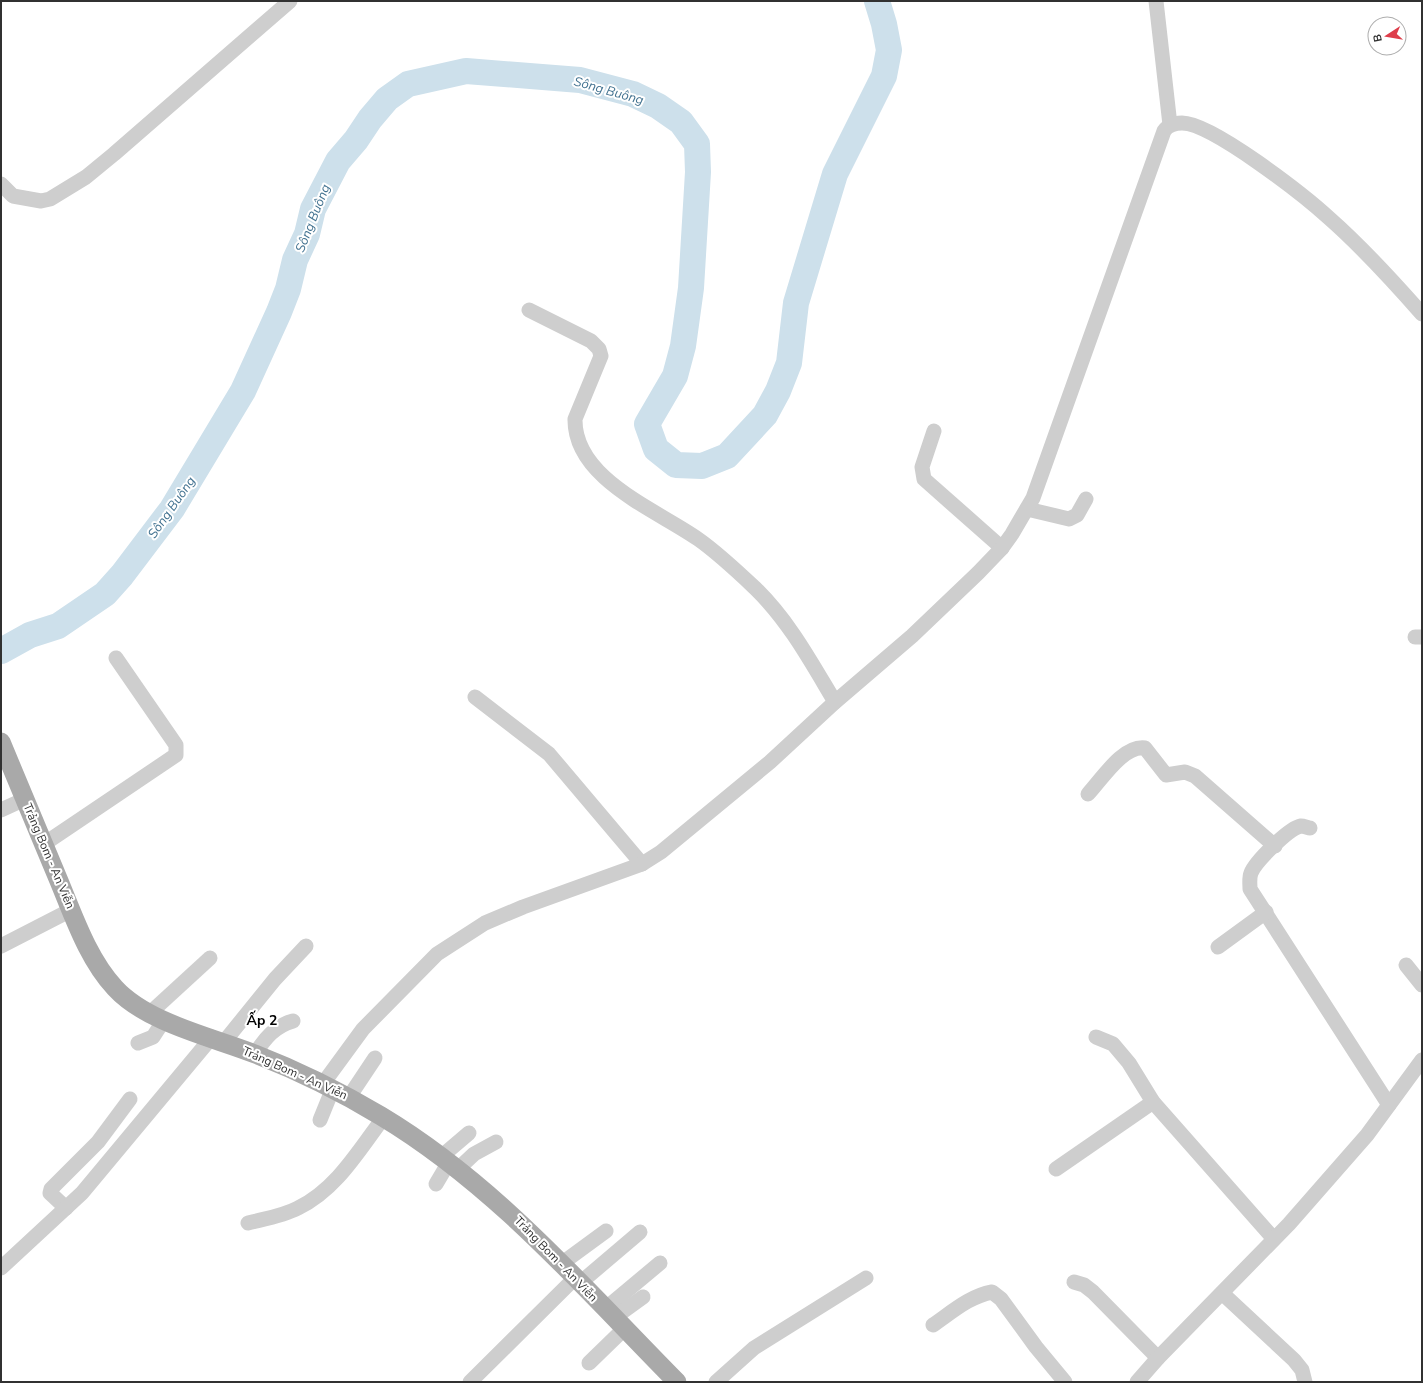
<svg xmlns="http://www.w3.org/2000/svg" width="1423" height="1383" font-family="'Nunito Sans',sans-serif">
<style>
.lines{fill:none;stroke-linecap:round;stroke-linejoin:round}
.river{stroke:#cde0eb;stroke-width:26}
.minor{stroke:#cecece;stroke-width:15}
.major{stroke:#a9a9a9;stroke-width:19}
.labels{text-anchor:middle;stroke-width:4;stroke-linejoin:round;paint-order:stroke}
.street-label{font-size:12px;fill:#313131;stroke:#fff}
.water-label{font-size:13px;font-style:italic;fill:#427290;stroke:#fff}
.quarter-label{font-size:14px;font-weight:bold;fill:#000;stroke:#fff}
</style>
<rect width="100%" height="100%" fill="#fff"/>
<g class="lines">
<path class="river" d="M1,651l29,-16 28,-9 47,-32 17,-19 50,-66 71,-118 36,-79 9,-23 7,-29 12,-26 6,-25 25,-48 18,-21 14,-21 17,-20 21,-15 58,-13 114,9 53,14 25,12 23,16 16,22 1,28 -7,116 -8,58 -8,30 -28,48 9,25 20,16 26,1 25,-10 38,-41 13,-24 11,-28 7,-60 39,-129 49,-98 5,-26 -5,-26 -7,-23"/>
<g class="minor">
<path d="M1156,1l14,124"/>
<path d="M1,184l12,12 28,5 9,-2 36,-22 28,-23 176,-153"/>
<path d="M529,310l62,31 8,8 2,7 -26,63c-1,60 82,91 123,120 20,14 39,32 57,49 34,33 56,74 80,114"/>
<path d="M934,431l-12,36 2,12 78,69"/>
<path d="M1027,509l42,10 8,-4 9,-16"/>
<path d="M1415,637h7"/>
<path d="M475,697l74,57 93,110"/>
<path d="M1088,794c14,-15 35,-49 57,-46l21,27 19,-3 10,4 80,70"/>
<path d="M1,810l24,-11"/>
<path d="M1310,828c-2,0 -6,-2 -9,-2 -12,2 -46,36 -50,47 -2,5 -1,11 -1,16l139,216"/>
<path d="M44,844l132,-89v-10l-60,-87"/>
<path d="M1,946l70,-36"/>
<path d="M1218,947l48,-35"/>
<path d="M1406,965l16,20"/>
<path d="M150,1013l60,-55"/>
<path d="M1096,1037l17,7 16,19 24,39 121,137"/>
<path d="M224,1042l51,-63 31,-33"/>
<path d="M138,1043l15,-6 11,-17"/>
<path d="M255,1054c10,-16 20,-28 38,-33"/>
<path d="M322,1085l41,-56 74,-75 48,-31 38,-16 119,-43 19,-12 109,-90 65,-60 77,-66 66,-63 24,-25 10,-14 21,-36 131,-367c4,-6 11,-8 18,-8 30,0 123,73 147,95 33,29 64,63 93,96"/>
<path d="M349,1097l26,-39"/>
<path d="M320,1120l13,-32"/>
<path d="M442,1156l27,-23"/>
<path d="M458,1169l16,-15 22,-12"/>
<path d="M1056,1169l97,-67"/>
<path d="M436,1184l13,-22"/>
<path d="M66,1208l-16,-15 1,-4 47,-47 32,-43"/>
<path d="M248,1223c16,-4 35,-7 50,-15 38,-18 61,-58 86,-91"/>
<path d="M561,1264l45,-33"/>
<path d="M1,1268l81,-75 130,-156"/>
<path d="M1074,1282l10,3 9,7 65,66"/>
<path d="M580,1283l60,-51"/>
<path d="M1222,1293l72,67 8,10 3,12"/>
<path d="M605,1309l55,-46"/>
<path d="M614,1318l29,-21"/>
<path d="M933,1325c19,-13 37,-29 59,-33l9,7 35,48 29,35"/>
<path d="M589,1363l35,-34"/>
<path d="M470,1382l105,-104"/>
<path d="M716,1382l38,-34 112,-70"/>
<path d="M1137,1382l21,-24 131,-134 78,-89 55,-75"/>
</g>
<path class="major" d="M1,742c19,46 39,93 58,139 15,36 29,78 56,107 32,35 97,49 140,66 44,17 86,38 126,62 115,69 203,172 296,266"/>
</g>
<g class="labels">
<g class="street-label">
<text transform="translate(49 856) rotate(67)" y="4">Trảng Bom - An Viễn</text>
<text transform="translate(295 1073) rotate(24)" y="4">Trảng Bom - An Viễn</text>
<text transform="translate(556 1259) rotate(46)" y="4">Trảng Bom - An Viễn</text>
</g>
<g class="water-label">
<text transform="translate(609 90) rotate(16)" y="5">Sông Buông</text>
<text transform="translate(312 218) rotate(-68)" y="5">Sông Buông</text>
<text transform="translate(171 507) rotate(-55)" y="5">Sông Buông</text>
</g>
<g class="quarter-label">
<text x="262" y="1025">Ấp 2</text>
</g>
</g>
<rect width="1423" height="1383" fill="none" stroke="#313131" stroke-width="4"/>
<g transform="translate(1387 36) rotate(258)"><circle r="19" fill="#ffffff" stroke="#adadad"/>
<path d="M0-3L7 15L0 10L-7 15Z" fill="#de3d4a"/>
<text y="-6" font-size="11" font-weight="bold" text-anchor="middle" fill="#313131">B</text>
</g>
</svg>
